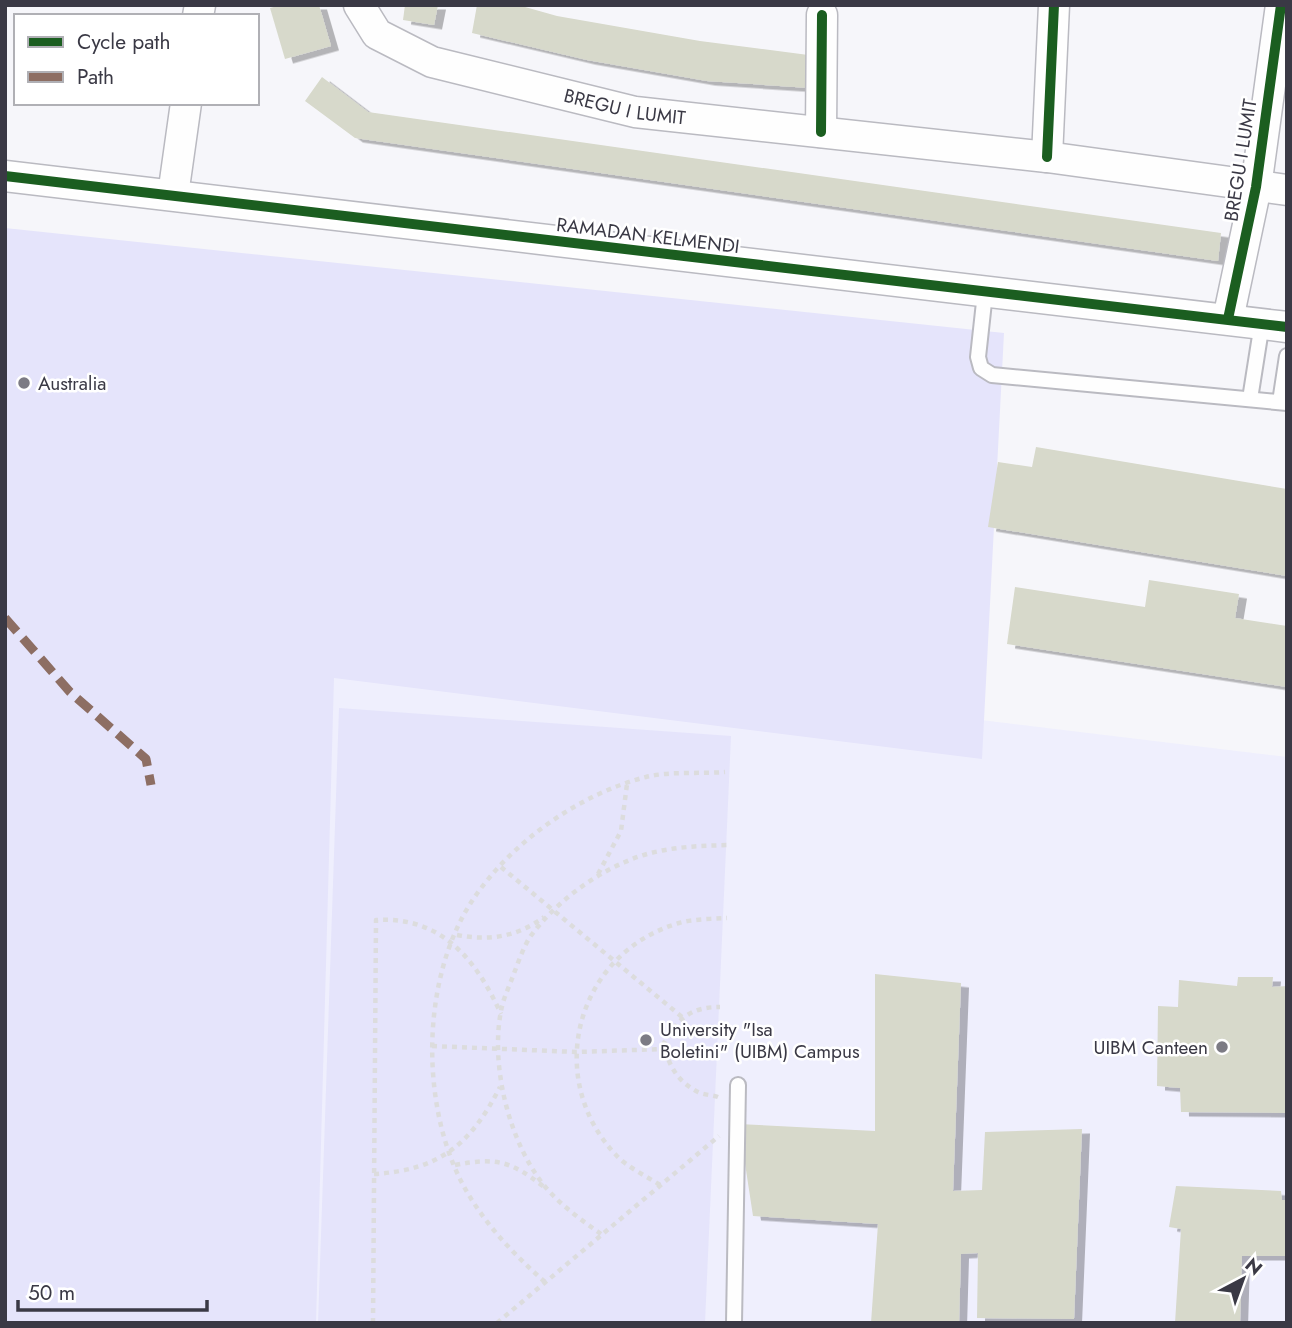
<svg xmlns="http://www.w3.org/2000/svg" width="1292" height="1328" font-family="Jost,sans-serif">
<style>
.built{fill:#efeffd}
.green{fill:#e5e4fb}
.building{fill:#d7d9cb;filter:url(#shadow)}
.lines{fill:none;stroke-linecap:round;stroke-linejoin:round}
.service-casing{stroke:#babac1;stroke-width:18}
.minor-casing{stroke:#babac1;stroke-width:33}
.path{stroke:#dcdcdd;stroke-width:4.5;stroke-dasharray:5 5;stroke-linecap:butt}
.service{stroke:#fefefe;stroke-width:14}
.minor{stroke:#fefefe;stroke-width:30}
.quiet{stroke:#8d6e63;stroke-width:9;stroke-dasharray:18 9;stroke-linecap:butt}
.cycleway-casing{stroke:#fff;stroke-width:15}
.cycleway{stroke:#1b5e20;stroke-width:10}
.poi-dot{fill:#7c7b84;stroke:#fff;stroke-width:2.5}
.labels{text-anchor:middle;stroke-width:5;stroke-linejoin:round;paint-order:stroke}
.street-label{font-size:19px;fill:#3a3945;stroke:#fff}
.poi-label{font-size:19px;fill:#3a3945;stroke:#fff;text-anchor:start}
</style>
<defs>
<filter id="shadow"><feDropShadow dx="8" dy="4.5" stdDeviation="0" flood-color="#0004"/></filter>
</defs>
<rect width="100%" height="100%" fill="#f6f6fa"/>
<path class="built" d="M5,602l1282,155v566h-1282z"/>
<g class="green">
<path d="M5,228l999,105 -22,426 -648,-81 -18,645h-311z"/>
<path d="M339,708l392,28 -26,587h-387z"/>
</g>
<g class="building">
<path d="M281,5h38l12,41 -46,13 -15,-51z"/>
<path d="M405,5h33l-4,20 -31,-5z"/>
<path d="M477,5h41l39,11 143,25 116,15 -6,32 -103,-7 -120,-21 -115,-27z"/>
<path d="M322,77l46,35 853,121 -3,28 -863,-123 -50,-37z"/>
<path d="M1036,447l251,42v87l-299,-49 10,-65 34,5z"/>
<path d="M1149,580l90,14 -4,24 52,8v61l-280,-43 8,-57 130,20z"/>
<path d="M875,974l86,9 -8,208 29,-1 3,-58 97,-3 -8,190 -97,-1 1,-65 -17,1 -2,69h-88l7,-99 -125,-8 -14,-92 136,7z"/>
<path d="M1238,977h35l-1,10 15,-1v127l-106,-1 -1,-24 -23,-2 1,-80 20,1 1,-27 58,6z"/>
<path d="M1176,1186l105,5 1,9h5v56h-45l-2,67h-65l6,-94 -12,-2z"/>
</g>
<g class="lines">
<g class="service-casing">
<g id="service">
<path d="M985,293l-7,64 3,11 11,7 295,28"/>
<path d="M1250,399l12,-76"/>
<path d="M1280,402l7,-46"/>
<path d="M734,1323l4,-238"/>
</g>
</g>
<g class="minor-casing">
<g id="minor">
<path id="s1" d="M359,5l18,29 55,28 203,50 412,45 240,33"/>
<path d="M198,16l2,-11"/>
<path d="M821,132l1,-117"/>
<path d="M1047,157l7,-152"/>
<path d="M5,176l1282,151"/>
<path d="M173,195l13,-92"/>
<path d="M1228,319l28,-132 25,-182"/>
</g>
</g>
<g class="path">
<path d="M501,867l181,150"/>
<path d="M598,874l23,-43 6,-47"/>
<path d="M457,935c32,6 60,2 87,-18"/>
<path d="M432,1046l144,6 89,-3"/>
<path d="M718,1097c-5,-2 -14,-2 -20,-5 -21,-11 -30,-27 -34,-49 14,-24 26,-36 56,-36"/>
<path d="M455,1165c41,-8 56,-4 89,22"/>
<path d="M374,1174c66,-4 97,-30 126,-87"/>
<path d="M660,1185c-14,-9 -33,-18 -44,-30 -73,-77 -40,-202 63,-232 14,-4 32,-4 48,-5"/>
<path d="M601,1234c-18,-13 -37,-26 -53,-44 -38,-43 -58,-123 -47,-179 2,-12 8,-24 12,-35 5,-13 10,-28 17,-39 23,-32 60,-60 95,-75 33,-15 69,-16 104,-17"/>
<path d="M545,1282c-33,-29 -64,-62 -84,-101 -41,-81 -39,-204 11,-280 38,-58 107,-107 174,-124 24,-6 54,-3 79,-5"/>
<path d="M373,1323l3,-403c65,-4 100,39 125,94"/>
<path d="M497,1323l222,-187"/>
</g>
<use href="#service" class="service"/>
<use href="#minor" class="minor"/>
<path class="quiet" d="M5,618l65,74 76,67 5,26"/>
<g class="cycleway-casing">
<g id="cycleway">
<path d="M821,132l1,-117"/>
<path d="M1047,157l7,-152"/>
<path d="M5,176l1282,151"/>
<path d="M1228,319l28,-132 25,-182"/>
</g>
</g>
<use href="#cycleway" class="cycleway"/>
</g>
<g class="poi-dot">
<circle cx="24" cy="383" r="7"/>
<circle cx="646" cy="1040" r="7"/>
<circle cx="1222" cy="1047" r="7"/>
</g>
<g class="labels">
<g class="street-label">
<text dy="7" stroke="none"><textPath href="#s1" startOffset="294">BREGU I LUMIT</textPath></text>
<text transform="translate(1240 160) rotate(-81)" y="7">BREGU I LUMIT</text>
<text transform="translate(648 235) rotate(7)" y="7">RAMADAN KELMENDI</text>
</g>
<g class="poi-label">
<text x="38" y="390">Australia</text>
<text x="660" y="1036">University "Isa<tspan x="660" dy="22">Boletini" (UIBM) Campus</tspan></text>
<text x="1208" y="1054" text-anchor="end">UIBM Canteen</text>
</g>
</g>
<rect width="1292" height="1328" fill="none" stroke="#3a3945" stroke-width="14"/>
<rect x="14" y="14" width="245" height="91" fill="#ffffff" stroke="#b0b0b5" stroke-width="2"/>
<rect x="28" y="37" width="35" height="10" fill="#1b5e20" stroke="#b0b0b5" stroke-width="2"/>
<text x="77" y="49" font-size="21" fill="#3a3945">Cycle path</text>
<rect x="28" y="72" width="35" height="10" fill="#8d6e63" stroke="#b0b0b5" stroke-width="2"/>
<text x="77" y="84" font-size="21" fill="#3a3945">Path</text>
<g transform="translate(1243 1279) rotate(41)" stroke="#ffffff" stroke-width="5" paint-order="stroke">
<path d="M0-5L12 26L0 18L-12 26Z" fill="#3a3945"/>
<text y="-10" font-size="19" font-weight="bold" text-anchor="middle" fill="#3a3945">N</text>
</g>
<path d="M18 1300v10h189v-10" fill="none" stroke="#3a3945" stroke-width="3.5"/>
<text x="28" y="1300" font-size="21" fill="#3a3945" stroke="#ffffff" stroke-width="5" paint-order="stroke">50 m</text>
</svg>
